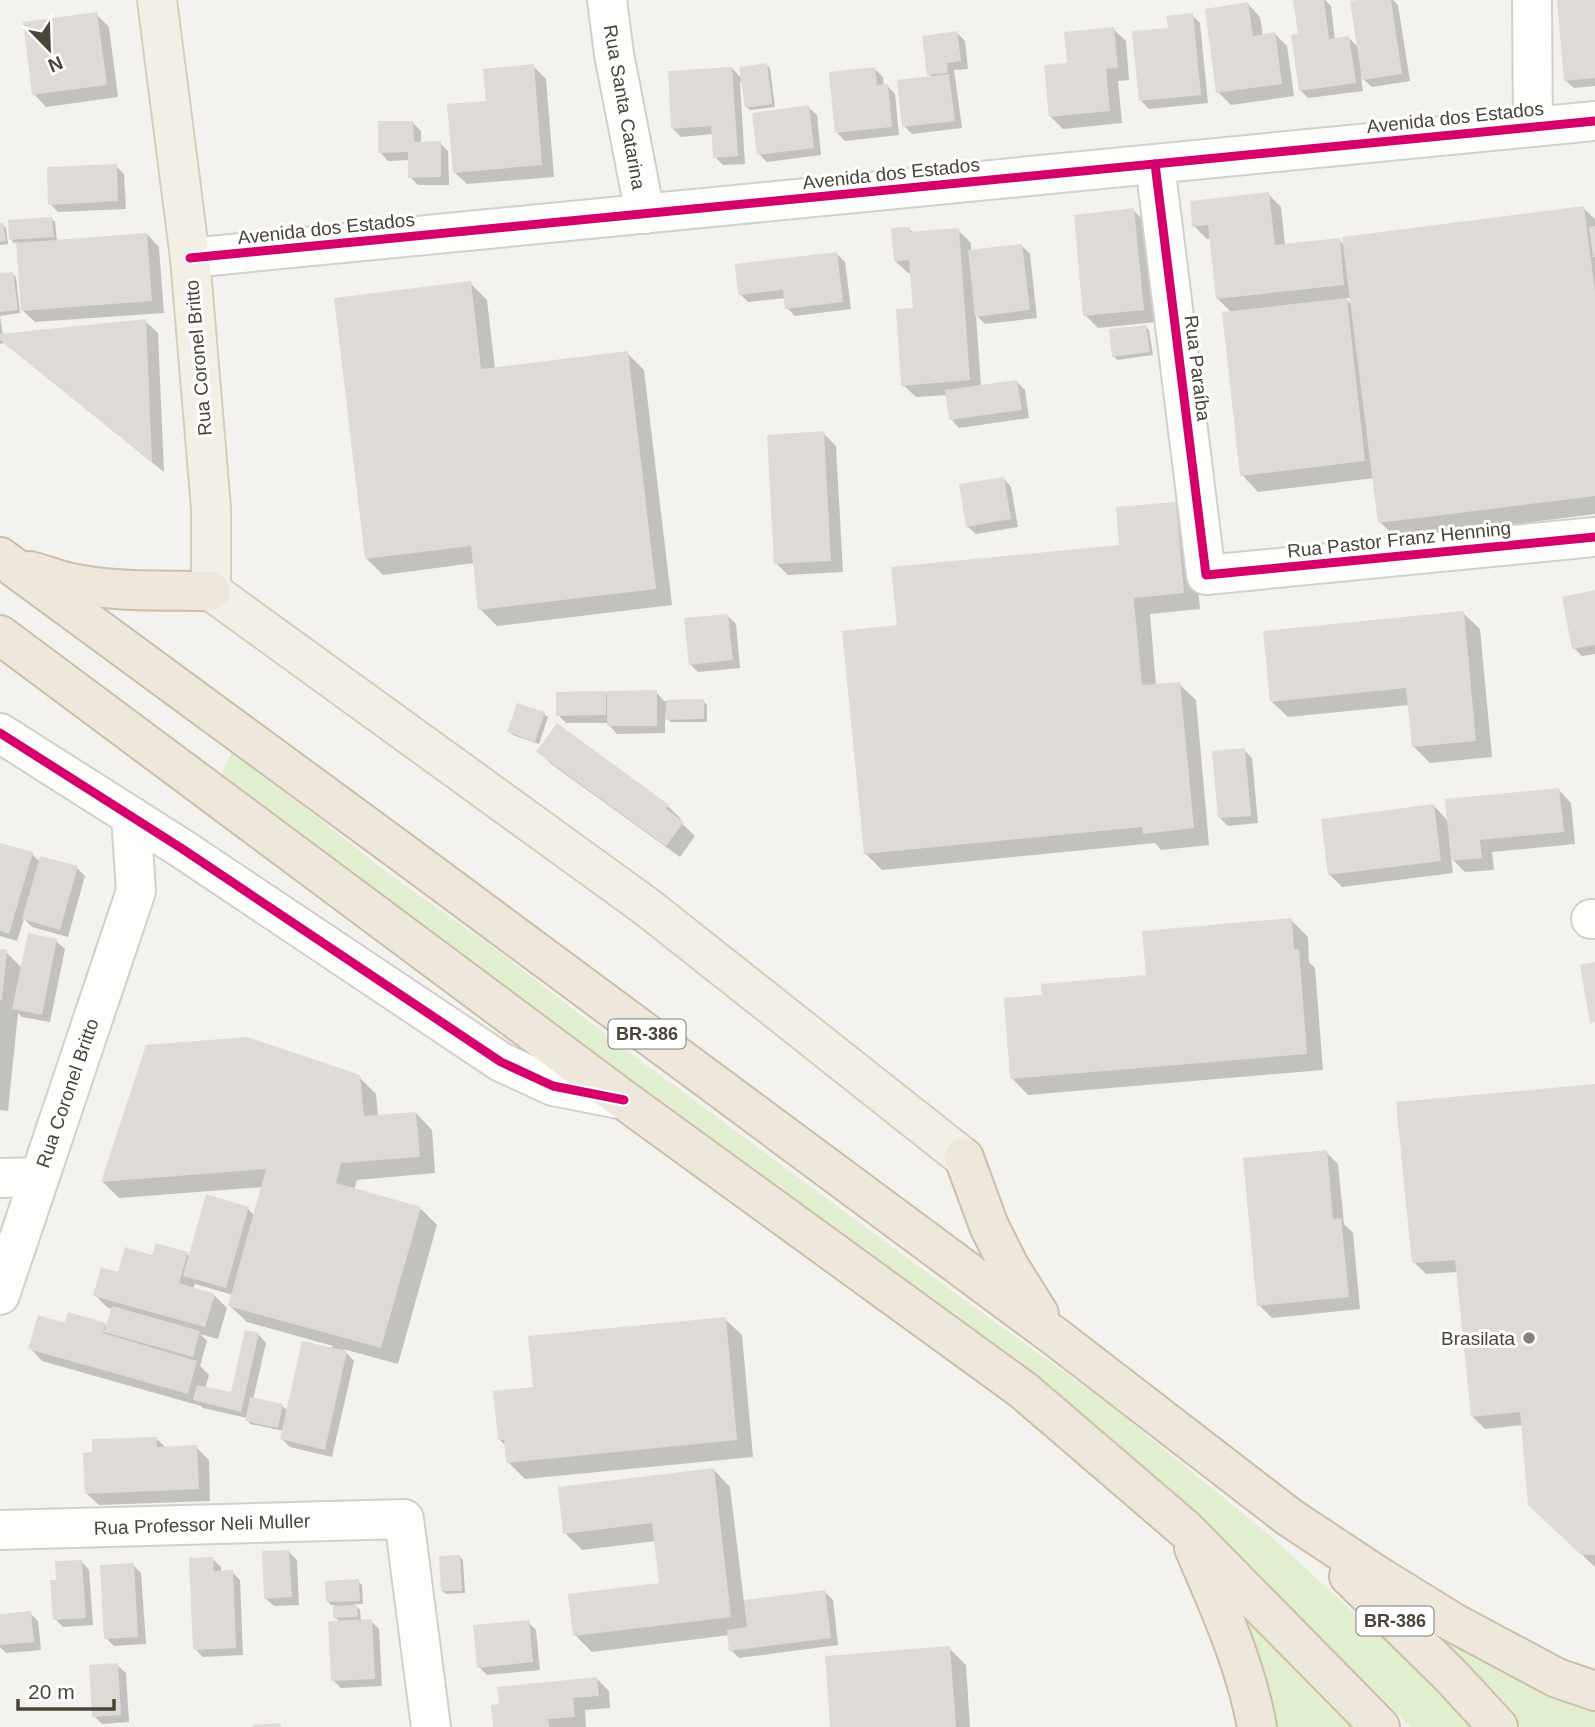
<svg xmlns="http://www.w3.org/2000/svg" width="1595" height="1727" font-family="Helvetica,sans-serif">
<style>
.green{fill:#e1eecf}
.shadow{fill:#0003;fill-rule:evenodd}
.building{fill:#dedbd6}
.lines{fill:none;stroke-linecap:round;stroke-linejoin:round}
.minor-casing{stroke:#d2d0cb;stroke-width:42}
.major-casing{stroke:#d6cebb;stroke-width:42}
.highway-casing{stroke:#ccbfa9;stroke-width:42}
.minor{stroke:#fdfdfc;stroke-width:38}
.major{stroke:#f2efe6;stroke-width:38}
.highway{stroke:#ede8db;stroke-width:38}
.cycleway-casing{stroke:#fff;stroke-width:13}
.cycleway{stroke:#d6006c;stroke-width:9}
.poi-dot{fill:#868178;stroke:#fff;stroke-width:2.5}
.labels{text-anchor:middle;stroke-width:6;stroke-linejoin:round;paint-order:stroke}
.shield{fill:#fff;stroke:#817c74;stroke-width:2}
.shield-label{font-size:18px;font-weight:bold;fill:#4b4439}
.street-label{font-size:19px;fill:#4b4439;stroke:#fff}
.poi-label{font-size:19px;fill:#4b4439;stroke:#fff;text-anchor:end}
</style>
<rect width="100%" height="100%" fill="#f4f2ee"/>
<g class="green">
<path d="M233,751l157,124 100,70 136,105 308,228 177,128 157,128 169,155 35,38h-61l-165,-162 -1028,-785z"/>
<path d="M1376,1584l219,125v18h-74z"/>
<path d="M1232,1605l92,85 36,37h-85z"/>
</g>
<g class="shadow">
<path d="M1305,0h20l6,6 4,34 14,-2 10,10 10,-48h24l5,5 12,76 -38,6 -11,-10 2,14 -55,7 -8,-8v-55z"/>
<path d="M1559,0h36v86l-21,2 -9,-8z"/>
<path d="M1248,4l12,13 3,19 12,-2 12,12 7,50 -63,9 -13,-13z"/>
<path d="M96,14l13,13 9,70 -72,10 -12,-13z"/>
<path d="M1192,15l8,8 8,80 -59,6 -8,-8 29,-71z"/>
<path d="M1113,29l13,12 3,39 -11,1 4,42 -59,6 -13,-13 18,-51z"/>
<path d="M957,33l8,8 3,28 -14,1 8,58 -50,6 -8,-8 28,-48 -3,-4z"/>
<path d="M766,65l4,3 5,39 -25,3 -4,-3 -3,-25h-3l5,82 -22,1 -8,-8 -2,-23 -32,3 -8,-8 59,-61 11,12z"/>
<path d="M533,66l13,13 8,98 -87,7 -13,-12 33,-70z"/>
<path d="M875,69l8,8 1,9 3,-1 8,9 4,41 -54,6 -8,-8z"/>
<path d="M808,107l9,8 4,40 -54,7 -8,-8z"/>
<path d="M413,123l8,8v12h19l8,8 1,34h-31l-8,-8v-17l-22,1 -8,-9z"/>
<path d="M116,166l8,8 2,35 -68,3 -8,-8z"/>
<path d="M1268,194l13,13 4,38 54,-5 6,6 238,-38 12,11v295l-198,25 -17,-17 -5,-44 -117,14 -16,-17 -11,-163 -14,-14 -6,-60 -4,1 -13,-13zM1345,298h7l1,8z"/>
<path d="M1133,210l13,13 10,99 -58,6 -13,-13z"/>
<path d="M52,219l3,3 2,19 90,-7 12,13 5,66 -129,9 -15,-14 3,-1 -5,-65 -4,1 -3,-4z"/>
<path d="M2,224l4,4 2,16 -8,1v-20z"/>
<path d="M909,229l5,4 44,-3 13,13v8l51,-5 8,8 7,64 -52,6 -9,-9 5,72 36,-5 8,8 4,28 -70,10 -8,-9 -3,-24 -32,2 -13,-12 12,-76 -3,-36h-4l-13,-12z"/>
<path d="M837,254l8,8 6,47 -56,7 -8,-8 -1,-10 -38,4 -8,-8z"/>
<path d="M12,273l4,4 4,36 -20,3 3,19 142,-14 13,12 6,139 -160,-129 -4,1v-69z"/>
<path d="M470,283l17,17 8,69 132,-16 17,17 28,235 -175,21 -17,-17 -6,-46 -91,12 -17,-17z"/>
<path d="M1145,326l4,4 4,25 -36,5 -3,-4z"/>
<path d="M823,433l13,13 7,126 -55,3 -12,-12z"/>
<path d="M1003,478l8,9 7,40 -42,7 -9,-8z"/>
<path d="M1175,504l17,16 8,89 -50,5 6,72 23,-2 17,16 13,145 -48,5 -6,-7 -273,27 -17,-17 34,-226 222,-81z"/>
<path d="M1595,592v62l-13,2 -8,-8z"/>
<path d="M1463,613l17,16 12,128 -62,6 -17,-17 -4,-41 -121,12 -17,-16z"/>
<path d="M728,616l8,8 4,44 -42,4 -8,-8z"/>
<path d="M605,692l4,4 47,-4 8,9h39l4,4v17h-36l-6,-6v17l-48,1 -8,-9v-2h-43l-8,-8z"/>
<path d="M544,714l4,3 -9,27 -26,-9 -4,-3z"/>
<path d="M558,726l110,80 13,13 -2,2 16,15 -15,21 -129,-93 -12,-13z"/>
<path d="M1244,750l8,8 6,65 -30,3 -8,-8z"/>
<path d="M1559,790l12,13 4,41 -83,8 2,18 -29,2 -14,-14 2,15 -111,14 -13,-13 105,-68 15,16z"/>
<path d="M0,845l32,9 8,8 37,6 8,8 -17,61 -36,-10 -8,-8 -7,22 -17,-5z"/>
<path d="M1291,920l17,17 1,25 6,6 8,102 -295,25 -16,-17 32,-82 104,-19z"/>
<path d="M56,941l9,8 -15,73 -28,-5 -4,-4 -10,98 -8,-1v-159l6,1 16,16z"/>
<path d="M148,1047l211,30 17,17 2,22 38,-3 16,17 3,43 -78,7 -3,10 67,19 16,16 -39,139 -55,-15 11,12 -22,96 -42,-10 -8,-8 2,-8 -34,-7 -3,-4v-2l-44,-10 -2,-2 -159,-45 -12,-13 36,-23 39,-1 2,3 6,-18 -5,-1 -13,-13 24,-21 34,-17 34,-3 3,3 58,-48 7,7 8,-29 -144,11 -16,-16zM195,1284l38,11 -3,11 17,16 86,24 -45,65 -6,-5 -29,-6 13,-57 -8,-9 -26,61 -27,-6 4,-14 -9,-9 7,-25 -7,-7 18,5 9,-31 -13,-13 -21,-6z"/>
<path d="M1595,1086v481l-52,-49 -20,-93 -38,4 -12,-12 -15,-145 -32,2 -12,-12z"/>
<path d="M1326,1152l12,12 6,60 9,9 7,76 -88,9 -13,-13z"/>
<path d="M725,1319l17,16 11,122 -228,22 -17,-17 -2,-16 -6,-6 35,-52z"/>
<path d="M156,1438l10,10 30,-1 13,13 1,41 -111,4 -13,-12z"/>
<path d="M714,1470l16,17 14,115 81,-10 8,8 5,45 -99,13 -8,-8 -1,-15 -138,17 -17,-17 86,-50 -5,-44 -74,9 -17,-17z"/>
<path d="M289,1552l8,8 2,45 -25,1 -9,-8z"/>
<path d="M460,1557l3,3 2,33 -19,1 -4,-3z"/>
<path d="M212,1558l9,9v5h11l8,8 3,75 -40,2 -8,-8z"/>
<path d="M81,1561l8,9 4,55 -30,2 -8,-8 3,-37z"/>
<path d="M133,1565l8,8 5,71 -32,2 -8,-8z"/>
<path d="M358,1581l4,4 1,19h-9l6,6 1,11h10l8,8 3,57 -41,2 -8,-8 7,-58 -5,-5v-12h-4l-3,-4z"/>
<path d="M30,1613l8,8 3,29 -35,3 -6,-6v-31z"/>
<path d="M528,1622l8,8 4,40 -53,5 -8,-8z"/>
<path d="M949,1648l17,17 4,62h-138z"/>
<path d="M117,1665l9,8 3,49 -27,2 -8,-8z"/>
<path d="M596,1678l13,13 1,17 -25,2 1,17h-92l6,-21z"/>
</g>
<g class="building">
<path d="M1293,0h31l5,39 20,-3 7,47 -57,8 -8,-56 7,-2z"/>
<path d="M1358,0h33l11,74 -40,6 -12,-79z"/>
<path d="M1557,0h38v78l-31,3z"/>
<path d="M1248,2l5,34 22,-4 7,52 -66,9 -11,-84z"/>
<path d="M97,12l10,73 -75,10 -9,-73z"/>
<path d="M1193,13l8,82 -62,6 -7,-70 36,-3 -2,-12z"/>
<path d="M1114,27l4,41 -12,1 4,42 -61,6 -5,-52 23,-2 -3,-31z"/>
<path d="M957,31l4,30 -14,2 1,10 -21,2 -5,-39z"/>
<path d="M767,63l5,41 -27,4 -6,-41z"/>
<path d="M534,64l8,101 -89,8 -6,-69 39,-3 -3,-32z"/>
<path d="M732,67l6,89 -25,2 -2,-32 -40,3 -3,-58z"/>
<path d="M875,67l2,18 11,-1 4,43 -57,6 -6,-61z"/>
<path d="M949,74l6,47 -53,6 -5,-47z"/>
<path d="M809,105l5,43 -57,7 -5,-42z"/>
<path d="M378,121h35l1,21 27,-1v36l-33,1v-26l-30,1z"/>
<path d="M117,164l1,37 -70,4 -1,-38z"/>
<path d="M1269,192l6,53 65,-7 4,47 -128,14 -8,-74 -16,2 -2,-26z"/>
<path d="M1584,206l11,86v204l-217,27 -36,-286z"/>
<path d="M1134,208l10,102 -61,6 -9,-101z"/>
<path d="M52,217l2,20 -45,3 -1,-20z"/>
<path d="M0,223h3l3,18 -6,1z"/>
<path d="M1595,226v31h-2l-4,-30z"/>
<path d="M910,227v5l49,-4 11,152 -69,6 -5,-77 17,-1 -4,-48 -15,2 -3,-34z"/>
<path d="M147,233l5,68 -131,10 -5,-68z"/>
<path d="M1022,244l8,66 -55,7 -7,-67z"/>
<path d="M837,252l6,50 -58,7 -2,-19 -45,5 -3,-31z"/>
<path d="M13,272l5,38 -18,2v-39z"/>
<path d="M471,281l10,88 147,-18 28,238 -178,21 -7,-64 -106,13 -31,-261z"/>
<path d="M1347,298l18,163 -125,15 -18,-164z"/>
<path d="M146,319l6,143 -152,-122v-6z"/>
<path d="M1146,325l4,27 -38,5 -3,-28z"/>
<path d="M1017,380l5,30 -73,10 -4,-30z"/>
<path d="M824,431l7,130 -57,3 -7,-129z"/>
<path d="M1004,477l7,42 -45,8 -7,-43z"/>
<path d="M1176,502l8,91 -50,5v4l8,83 38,-3 14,146 -51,6 -1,-7 -278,27 -22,-223 55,-6 -6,-58 228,-22 -3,-38z"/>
<path d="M1595,590v55l-23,4 -10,-52z"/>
<path d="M1464,611l12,130 -64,6 -6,-59 -136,14 -7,-71z"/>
<path d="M728,614l5,46 -44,5 -5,-47z"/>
<path d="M657,690v36h-50v-35z"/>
<path d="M606,691v24l-50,1v-24z"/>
<path d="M704,699v20l-39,1 1,-20z"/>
<path d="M517,703l28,9 -10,30 -28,-10z"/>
<path d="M557,723l112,82 -3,4 18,13 -18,24 -130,-94z"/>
<path d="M1245,748l6,68 -33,2 -6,-67z"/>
<path d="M1559,788l5,44 -84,8 2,18 -31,3 -6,-62z"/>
<path d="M1434,804l7,57 -113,14 -7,-56z"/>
<path d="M0,843l33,9 -24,82 -9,-3z"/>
<path d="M40,856l38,10 -18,64 -38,-11z"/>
<path d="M1292,918l2,32 5,-1 8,105 -297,25 -6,-81 38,-3 -1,-11 105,-9 -4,-44z"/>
<path d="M28,933l29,6 -15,76 -30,-6z"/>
<path d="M0,949l7,1 -5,50h-2z"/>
<path d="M1595,962v60l-5,1 -10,-58z"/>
<path d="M247,1037l113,38 4,41 52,-4 4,45 -79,6 -5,20 85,24 -40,141 -153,-42 38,-137 -165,13 45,-137z"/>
<path d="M1595,1084v471h-14l-53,-50 -8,-93 -49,5 -16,-157 -43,3 -16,-161z"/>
<path d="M1327,1150l6,69 8,-1 8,79 -92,9 -14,-148z"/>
<path d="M206,1194l43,13 -23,81 -43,-12z"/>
<path d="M156,1243l32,9 -9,31 36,11 -10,33 -112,-31 8,-29 17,5 7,-25 27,8z"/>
<path d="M112,1306l88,25 -7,26 -89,-25z"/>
<path d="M68,1312l38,11 -3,10 94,28 -9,33 -160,-45 10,-34 27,8z"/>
<path d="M726,1317l11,123 -231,23 -2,-23h-6l-5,-49 40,-4 -5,-51z"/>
<path d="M245,1330l14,3 -18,79 -48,-12 4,-15 34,7z"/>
<path d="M302,1341l45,10 -22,99 -45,-11z"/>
<path d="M250,1397l33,7 -5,24 -33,-7z"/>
<path d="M157,1437v10l40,-2 2,44 -114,5 -2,-41 9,-1v-13z"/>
<path d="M714,1468l17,149 -158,19 -5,-42 91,-11 -7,-60 -89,11 -5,-47z"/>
<path d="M289,1550l3,47 -28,2 -2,-48z"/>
<path d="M460,1555l2,36h-21l-2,-35z"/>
<path d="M213,1557l1,14 19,-1 3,78 -43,2 -4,-92z"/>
<path d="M82,1560l4,58 -33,2 -3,-40h6l-1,-19z"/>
<path d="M134,1563l4,74 -34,2 -4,-74z"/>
<path d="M359,1579l1,22 -34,1 -1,-21z"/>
<path d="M825,1590l6,48 -102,13 -2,-21 20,-3 -3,-27z"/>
<path d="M357,1605l1,12 -25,1v-12z"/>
<path d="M31,1611l3,31 -34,3v-31z"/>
<path d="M372,1619l3,60 -44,2 -3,-60z"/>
<path d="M529,1620l4,42 -56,6 -4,-43z"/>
<path d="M950,1646l6,81h-126l-5,-71z"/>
<path d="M118,1663l3,52 -29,2 -3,-52z"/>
<path d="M597,1677l2,19 -26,2 2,19 -27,2 1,8h-56l-2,-22 8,-1 -2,-17z"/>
<path d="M280,1723l1,4h-28l-1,-2z"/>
</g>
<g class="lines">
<g class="minor-casing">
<g id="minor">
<path d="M607,0l7,54 31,160"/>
<path d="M1532,0l1,127"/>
<path d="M1155,164l51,411 389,-38"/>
<path d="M190,258l1405,-137"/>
<path d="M0,733l181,115 320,214 52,24 71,14"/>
<path d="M1591,919h4"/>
<path d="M0,1178l39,-1"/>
<path d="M0,1295l136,-404 -5,-75"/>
<path d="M0,1530l404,-11 27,208"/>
</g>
</g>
<g class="major-casing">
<path id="major" d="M157,0l33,258 21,250v83l436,316 317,251"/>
</g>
<g class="highway-casing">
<g id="highway">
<path d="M0,557l403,296 654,485 232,179 86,57 79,49 103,55 38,13"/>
<path d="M30,571c12,3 25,8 37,11 47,11 97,8 144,9"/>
<path d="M0,635l624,465 399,290 163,140 194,197"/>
<path d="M964,1158l25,68 20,40 30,48"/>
<path d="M1194,1548c25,58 52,117 63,179"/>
<path d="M1349,1576l102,100 47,51"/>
</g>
</g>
<use href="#minor" class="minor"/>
<use href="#major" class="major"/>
<use href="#highway" class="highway"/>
<g class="cycleway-casing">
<g id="cycleway">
<path d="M1155,164l51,411 389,-38"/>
<path d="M190,258l1405,-137"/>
<path d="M0,733l181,115 320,214 52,24 71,14"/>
</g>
</g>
<use href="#cycleway" class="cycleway"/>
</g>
<circle class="poi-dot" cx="1529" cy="1338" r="7"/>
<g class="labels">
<g class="shield">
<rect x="608.5" y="1019.5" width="77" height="29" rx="5"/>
<rect x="1356.5" y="1606.5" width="77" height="29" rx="5"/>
</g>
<g class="shield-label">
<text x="647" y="1040">BR-386</text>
<text x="1395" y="1627">BR-386</text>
</g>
<g class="street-label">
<text transform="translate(625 107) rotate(80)" y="7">Rua Santa Catarina</text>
<text transform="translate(1455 117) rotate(-6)" y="7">Avenida dos Estados</text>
<text transform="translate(891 173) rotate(-6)" y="7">Avenida dos Estados</text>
<text transform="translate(326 228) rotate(-6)" y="7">Avenida dos Estados</text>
<text transform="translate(198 358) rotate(-95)" y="7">Rua Coronel Britto</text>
<text transform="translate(1198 368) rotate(83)" y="7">Rua Paraíba</text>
<text transform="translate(1399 539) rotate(-6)" y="7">Rua Pastor Franz Henning</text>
<text transform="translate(67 1093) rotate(-71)" y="7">Rua Coronel Britto</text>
<text transform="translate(202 1524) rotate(-2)" y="7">Rua Professor Neli Muller</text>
</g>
<g class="poi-label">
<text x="1515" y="1345">Brasilata</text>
</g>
</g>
<g transform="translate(49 49) rotate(157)" stroke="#ffffff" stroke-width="5" paint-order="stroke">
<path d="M0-5L12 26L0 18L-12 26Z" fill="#4b4439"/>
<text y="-10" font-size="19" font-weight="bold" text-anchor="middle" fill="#4b4439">N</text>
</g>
<path d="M18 1699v10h96v-10" fill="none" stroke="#4b4439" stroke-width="3.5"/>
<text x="28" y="1699" font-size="21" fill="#4b4439" stroke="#ffffff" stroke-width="5" paint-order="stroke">20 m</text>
</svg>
